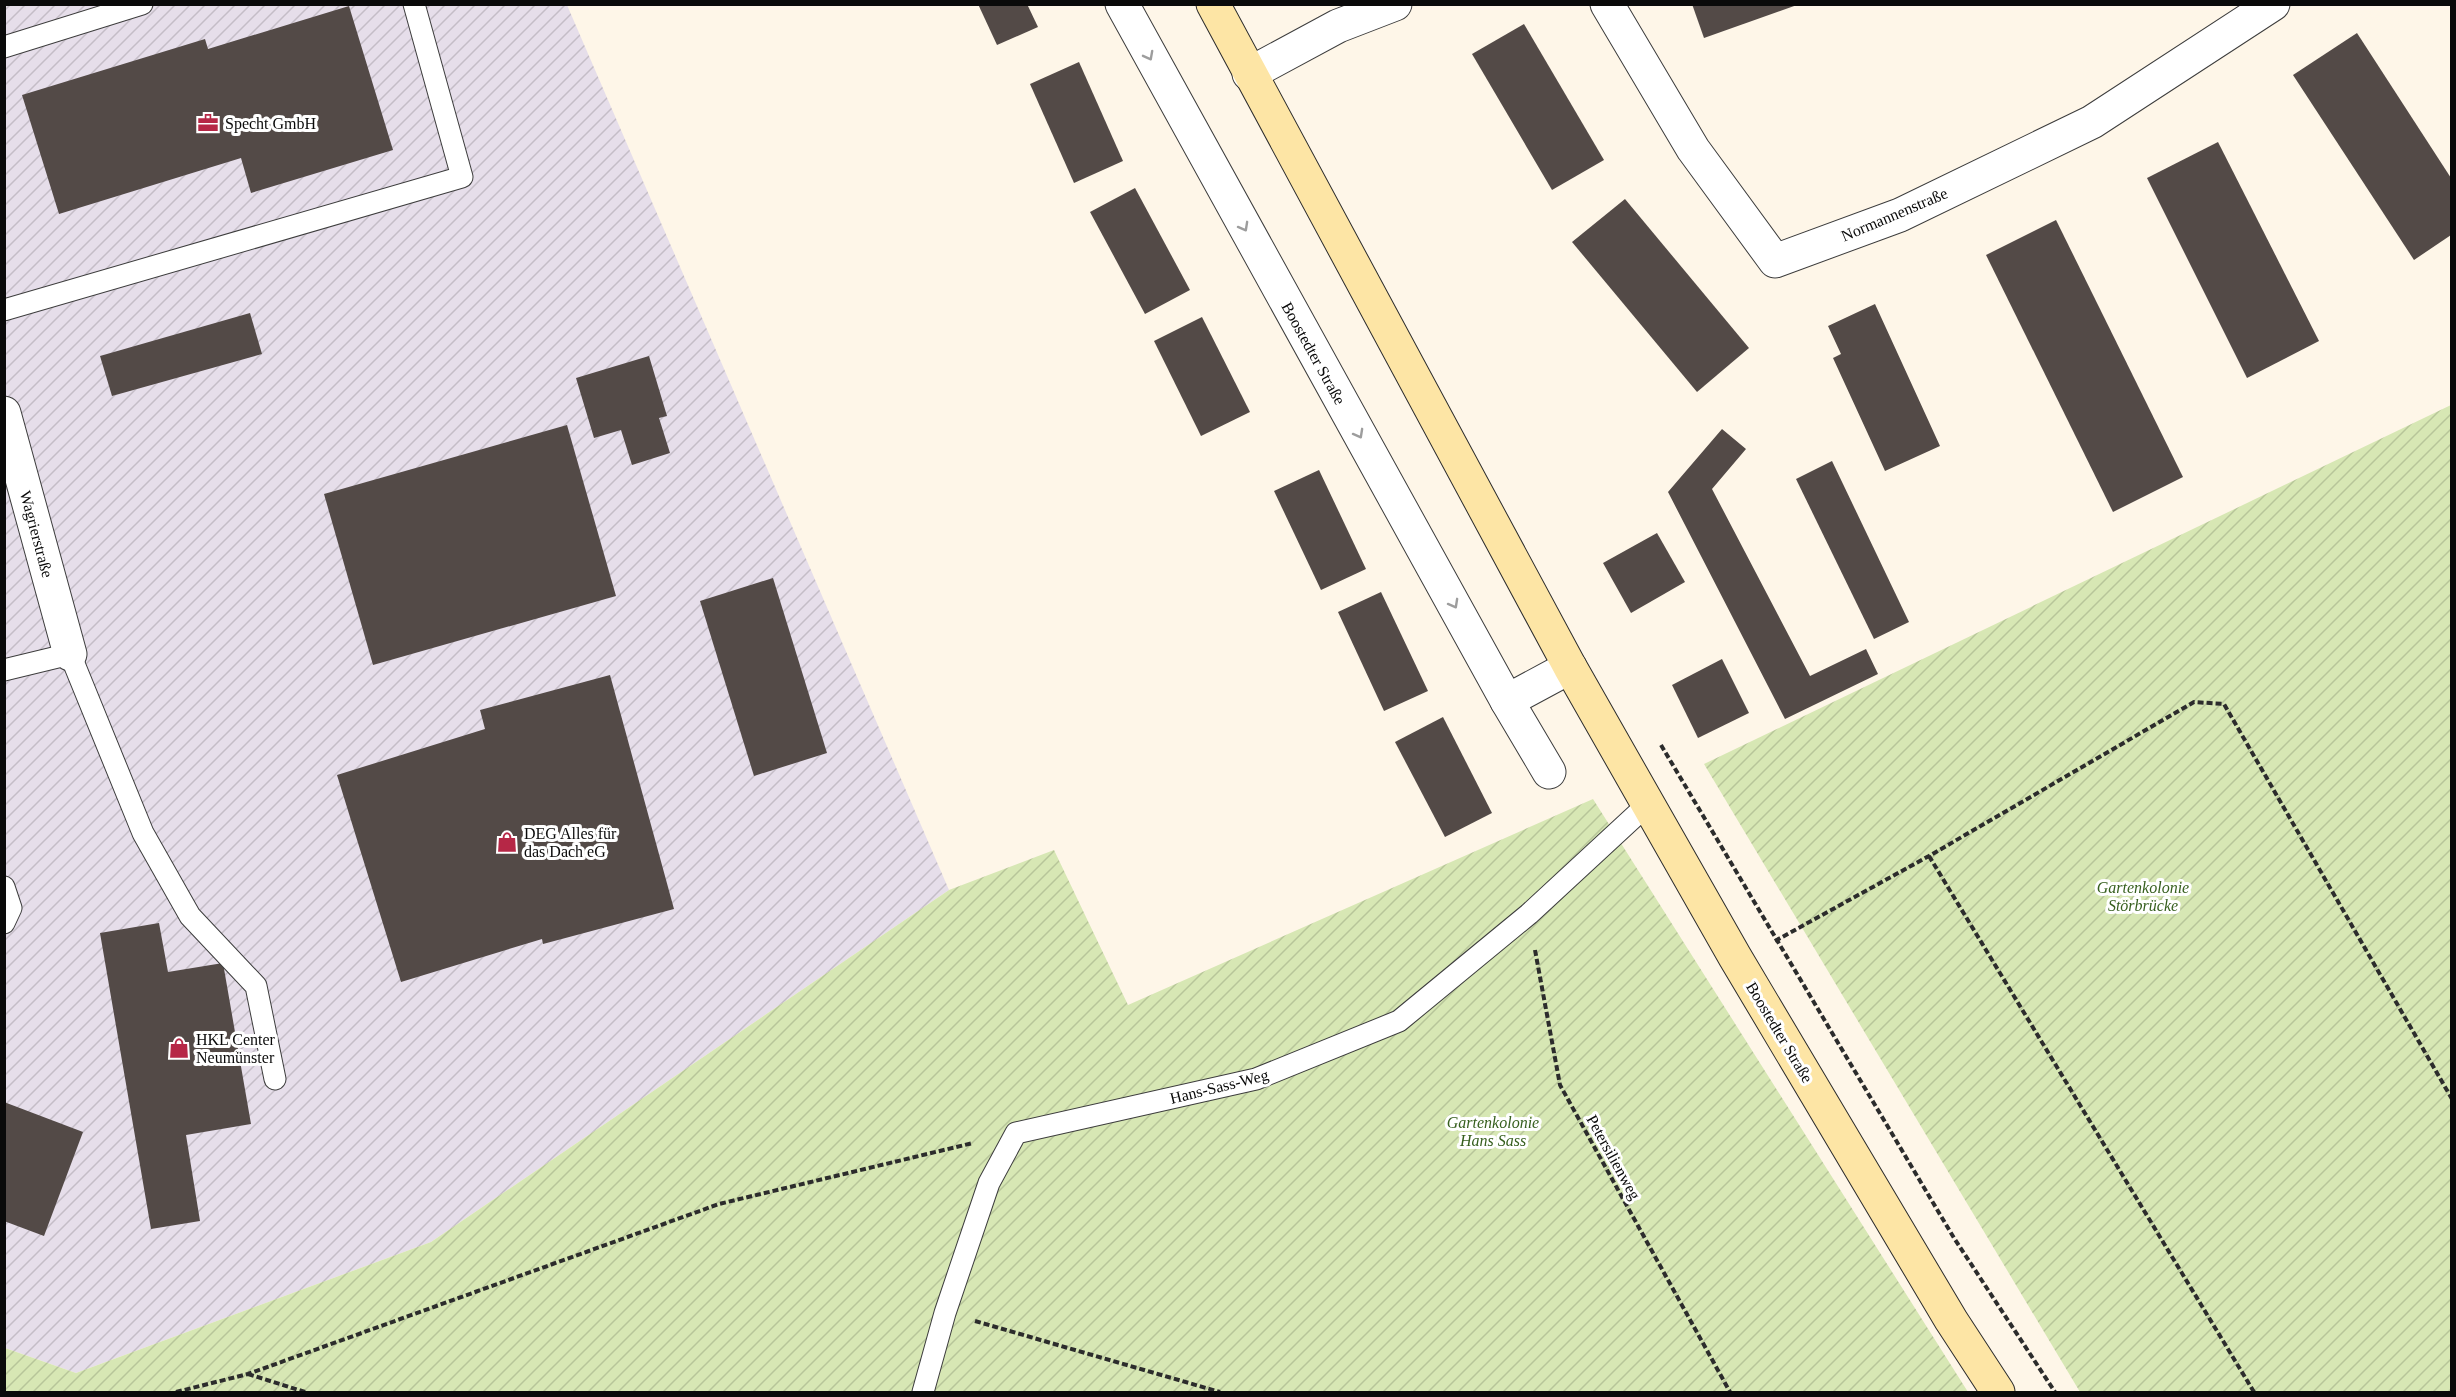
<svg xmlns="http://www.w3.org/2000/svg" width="2456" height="1397" font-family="'Times New Roman',serif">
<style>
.industrial{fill:url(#industrial-furrows)}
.garden{fill:url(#garden-furrows)}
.building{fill:#534a47}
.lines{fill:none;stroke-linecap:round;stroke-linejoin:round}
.lane-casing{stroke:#3d3d3d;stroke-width:23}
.street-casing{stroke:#3d3d3d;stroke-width:35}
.secondary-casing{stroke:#2c2c2c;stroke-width:35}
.path{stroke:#2c2c2c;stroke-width:4;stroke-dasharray:6 3;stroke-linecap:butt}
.lane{stroke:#fff;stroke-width:21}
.street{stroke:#fff;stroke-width:33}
.secondary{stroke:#fde5a5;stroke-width:33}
.oneway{stroke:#9d9d9d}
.labels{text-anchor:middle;stroke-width:6;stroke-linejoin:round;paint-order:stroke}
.poi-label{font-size:16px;fill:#0a0a0a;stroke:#fff;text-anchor:start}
.street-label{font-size:16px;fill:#0a0a0a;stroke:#fff}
.park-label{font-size:16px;font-style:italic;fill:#365f1e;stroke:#fff}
</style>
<defs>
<pattern id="industrial-furrows" width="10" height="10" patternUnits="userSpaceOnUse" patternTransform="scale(1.5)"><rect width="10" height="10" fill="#e6deea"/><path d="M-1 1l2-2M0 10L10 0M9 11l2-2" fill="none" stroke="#c4bdc7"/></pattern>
<pattern id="garden-furrows" width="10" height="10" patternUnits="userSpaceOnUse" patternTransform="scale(1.5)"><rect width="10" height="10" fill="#d7e7b4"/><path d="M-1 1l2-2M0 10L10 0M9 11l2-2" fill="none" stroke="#b7c599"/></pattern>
</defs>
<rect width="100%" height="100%" fill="#fef6e8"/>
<path class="industrial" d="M5,5h562l382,885 -518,352 -355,131 -71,-25z"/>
<g class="garden">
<path d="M2451,405v987h-371l-376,-628z"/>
<path d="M1593,799l375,593h-1963v-44l71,25 355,-131 518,-352 105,-40 74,155z"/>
</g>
<g class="building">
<path d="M978,4h49l11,23 -41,18z"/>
<path d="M1692,4h105v1l-93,33z"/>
<path d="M349,6l44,144 -142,43 -10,-35 -182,56 -37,-119 183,-56 3,10z"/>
<path d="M1524,24l80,136 -52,30 -80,-136z"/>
<path d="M2357,33l94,145v57l-37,25 -121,-185z"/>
<path d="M1079,62l44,99 -49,22 -44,-99z"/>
<path d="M2218,142l101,199 -72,37 -100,-200z"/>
<path d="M1135,188l55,102 -45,24 -55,-102z"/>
<path d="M1625,199l124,149 -52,44 -125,-150z"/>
<path d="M2056,220l127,257 -70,35 -127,-257z"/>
<path d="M1875,304l65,142 -55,25 -52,-113 8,-4 -13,-28z"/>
<path d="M250,313l12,41 -150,42 -12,-40z"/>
<path d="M1202,317l48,95 -49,24 -47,-95z"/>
<path d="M649,356l18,60 -8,2 11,35 -38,12 -11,-35 -27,8 -18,-60z"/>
<path d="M567,425l49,171 -243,69 -49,-171z"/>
<path d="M1722,429l24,20 -34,40 98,187 56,-27 12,25 -93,45 -117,-227z"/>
<path d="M1832,461l77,161 -35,17 -78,-160z"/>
<path d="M1319,470l47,99 -45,21 -47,-99z"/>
<path d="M1657,533l28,49 -54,31 -28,-50z"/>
<path d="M773,578l54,175 -73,23 -54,-175z"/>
<path d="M1381,592l47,99 -44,20 -46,-99z"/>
<path d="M1722,659l27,54 -51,25 -26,-53z"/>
<path d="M610,675l64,234 -131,35 -1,-5 -141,43 -64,-207 148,-46 -5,-19z"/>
<path d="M1443,717l49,96 -47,24 -50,-95z"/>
<path d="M159,923l9,49 55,-9 28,161 -65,11 14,86 -49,8 -51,-296z"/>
<path d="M4,1102l79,30 -39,104 -40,-15z"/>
</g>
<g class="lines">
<g class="lane-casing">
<g id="lane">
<path d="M4,47l138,-43"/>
<path d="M4,310l458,-133 -48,-173"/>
<path d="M4,670l66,-16 73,179 47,83 66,70 19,93"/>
<path d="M4,887l7,21 -7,15"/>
<path d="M923,1392l22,-79 44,-130 27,-50 240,-54 143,-58 130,-107 119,-110"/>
</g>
</g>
<g class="street-casing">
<g id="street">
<path d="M1122,4l385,697 63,-34"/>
<path d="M1607,4l86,145 82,112 125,-46 192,-93 181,-118"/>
<path d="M1249,74l89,-48 57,-22"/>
<path d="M4,413l66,241"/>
<path d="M1507,701l42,71"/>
</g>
</g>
<g class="secondary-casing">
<path id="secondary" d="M1213,4l357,663 165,290 216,363 47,72"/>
</g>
<g class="path">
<path d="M1661,745l293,493 101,154"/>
<path d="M1929,856l325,536"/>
<path d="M1775,941l154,-85 265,-154 30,2 228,395"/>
<path d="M1535,950l25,135 170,307"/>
<path d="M975,1321l245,71"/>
<path d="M248,1374l57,18"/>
<path d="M176,1392l72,-18 471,-170 254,-61"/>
</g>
<use href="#lane" class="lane"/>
<use href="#street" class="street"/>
<use href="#secondary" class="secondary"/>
</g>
<defs><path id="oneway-chevron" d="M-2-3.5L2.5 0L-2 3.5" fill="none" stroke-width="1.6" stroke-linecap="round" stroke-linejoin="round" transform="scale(1.5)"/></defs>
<g class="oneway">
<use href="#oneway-chevron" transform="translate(1149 56) rotate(62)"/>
<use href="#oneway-chevron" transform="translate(1244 227) rotate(61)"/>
<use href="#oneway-chevron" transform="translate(1359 434) rotate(61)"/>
<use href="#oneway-chevron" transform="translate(1454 604) rotate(61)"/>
</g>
<defs>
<g id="office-bare" transform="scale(1.62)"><path d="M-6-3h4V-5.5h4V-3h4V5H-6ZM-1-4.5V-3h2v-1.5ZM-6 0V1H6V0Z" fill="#b62746" stroke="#fff" stroke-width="2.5" paint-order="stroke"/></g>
<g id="shop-bare" transform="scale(1.62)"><path d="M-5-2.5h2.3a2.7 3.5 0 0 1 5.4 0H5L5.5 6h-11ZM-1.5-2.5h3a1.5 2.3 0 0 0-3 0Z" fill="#b62746" stroke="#fff" stroke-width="2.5" paint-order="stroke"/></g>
</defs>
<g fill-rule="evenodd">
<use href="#office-bare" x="208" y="123"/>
<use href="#shop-bare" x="507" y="842"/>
<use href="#shop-bare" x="179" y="1048"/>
</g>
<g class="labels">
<g class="poi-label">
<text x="225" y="129">Specht GmbH</text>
<text x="524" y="839">DEG Alles für<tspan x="524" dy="18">das Dach eG</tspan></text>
<text x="196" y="1045">HKL Center<tspan x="196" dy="18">Neumünster</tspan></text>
</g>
<g class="street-label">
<text transform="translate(1894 214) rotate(-23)" y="6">Normannenstraße</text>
<text transform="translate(1314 353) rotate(61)" y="6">Boostedter Straße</text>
<text transform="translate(37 534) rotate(75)" y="6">Wagrierstraße</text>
<text transform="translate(1780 1032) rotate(59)" y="6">Boostedter Straße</text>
<text transform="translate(1219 1086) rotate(-14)" y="6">Hans-Sass-Weg</text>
<text transform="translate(1614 1157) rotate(61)" y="6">Petersilienweg</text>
</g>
<g class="park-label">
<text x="2143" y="893">Gartenkolonie<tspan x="2143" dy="18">Störbrücke</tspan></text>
<text x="1493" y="1128">Gartenkolonie<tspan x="1493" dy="18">Hans Sass</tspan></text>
</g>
</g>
<rect width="2456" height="1397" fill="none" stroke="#0a0a0a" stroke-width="12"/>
</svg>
